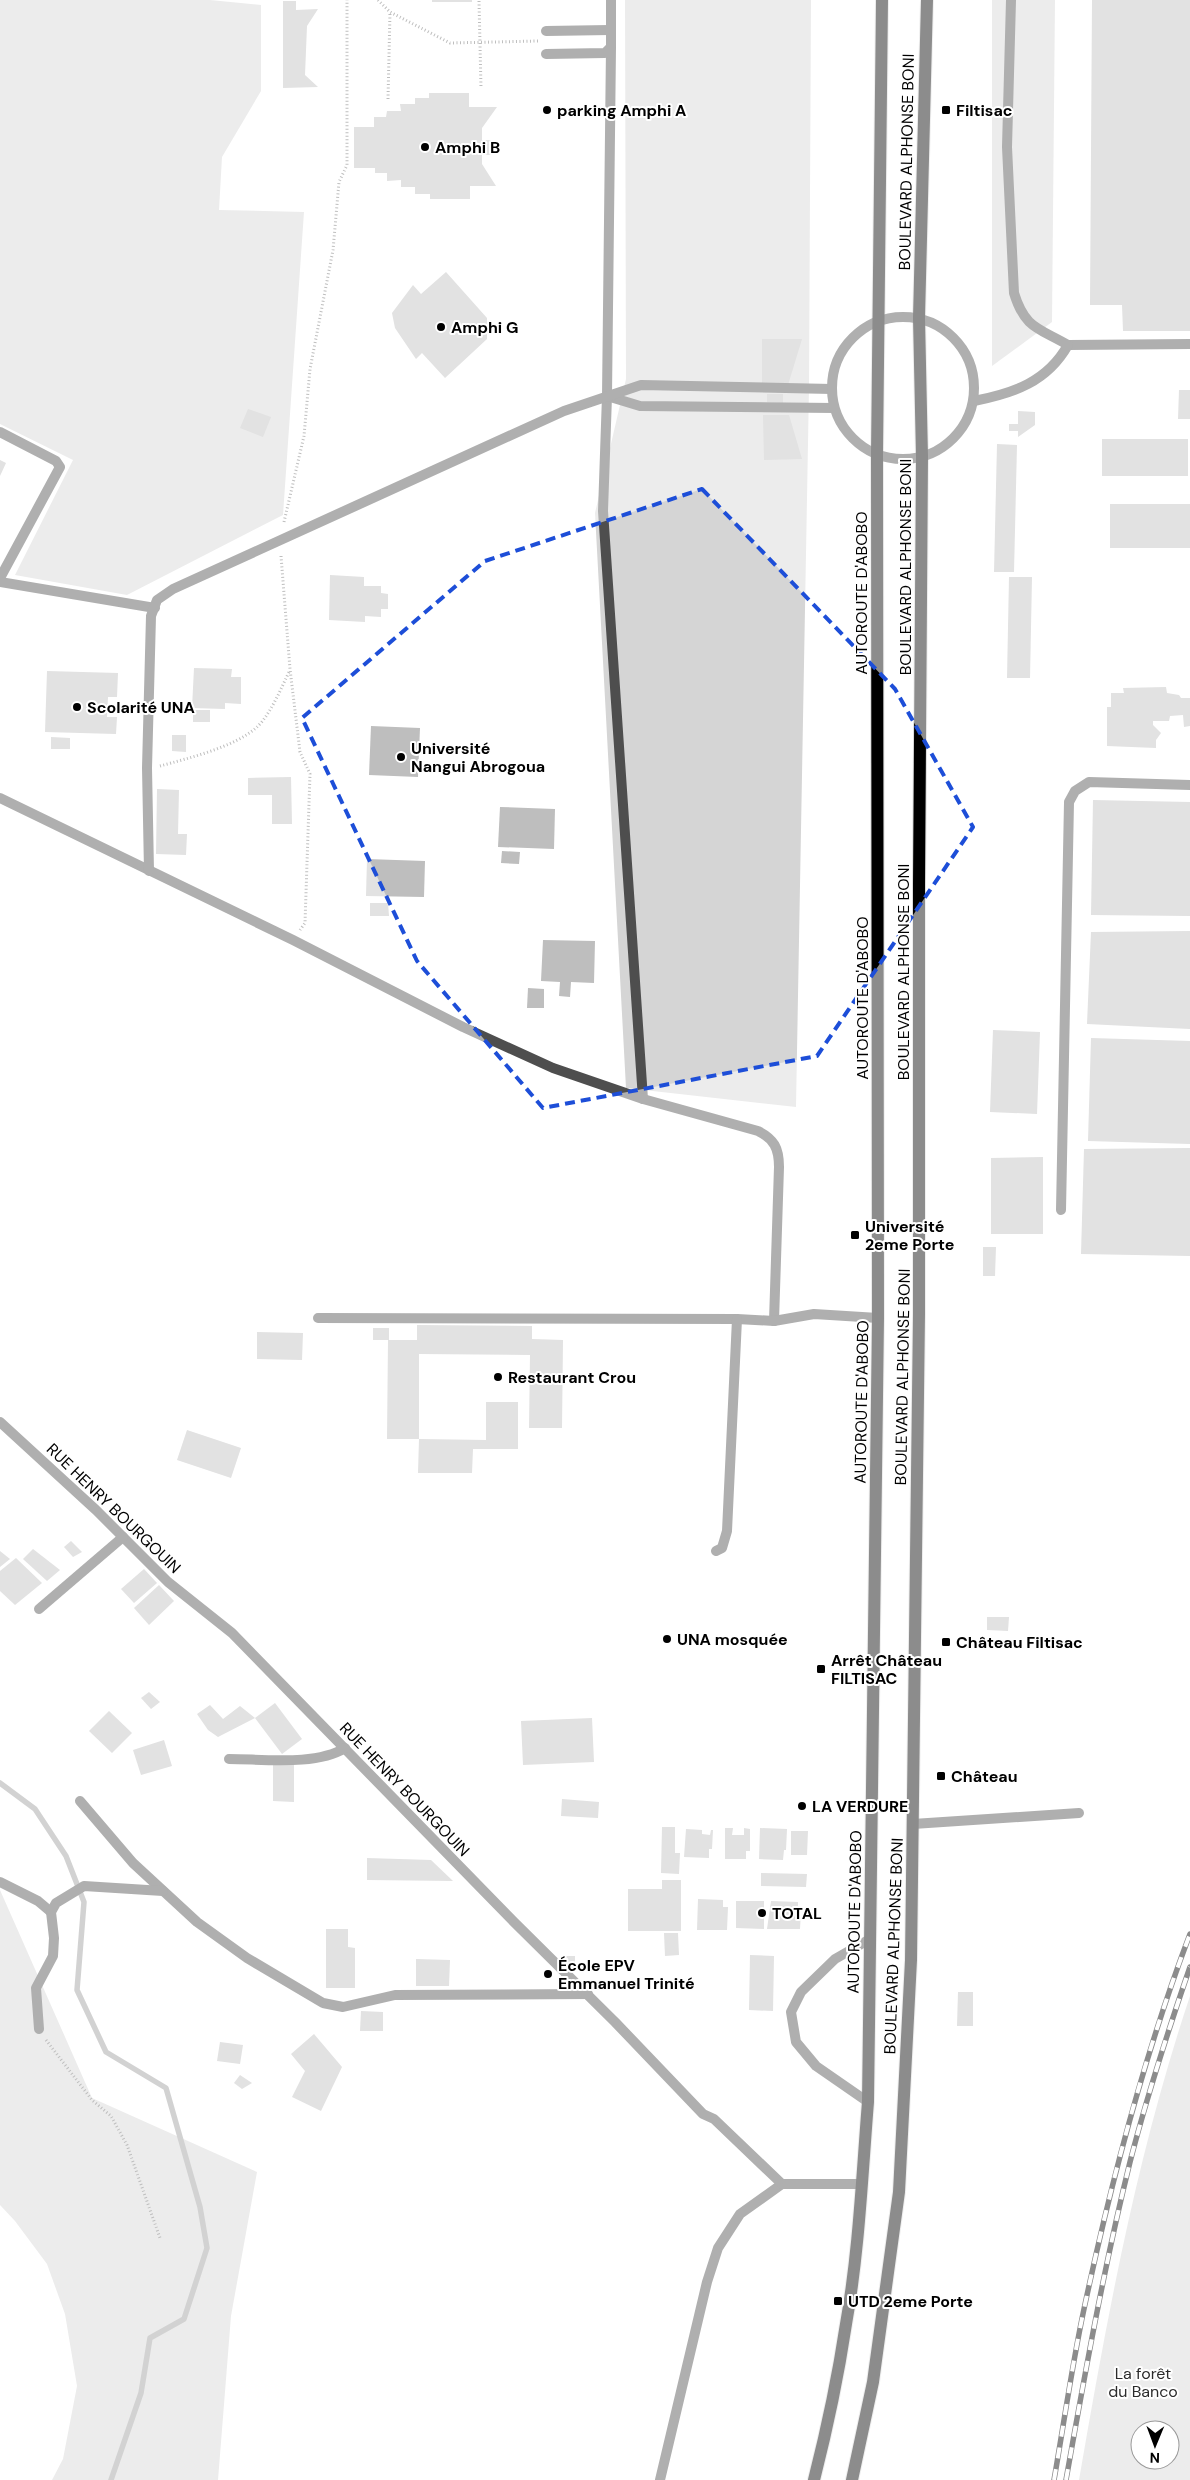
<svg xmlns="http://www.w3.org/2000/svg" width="1190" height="2480" font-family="'DM Sans',sans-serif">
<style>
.green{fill:#d5d5d5;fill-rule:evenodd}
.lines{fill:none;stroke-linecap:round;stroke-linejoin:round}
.stream{stroke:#9c9c9c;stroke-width:5.5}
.building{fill:#bebebe}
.primary-casing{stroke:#dbdbdb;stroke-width:14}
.path{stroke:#707070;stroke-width:3;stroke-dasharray:1 2.5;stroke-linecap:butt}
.service{stroke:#4e4e4e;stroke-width:10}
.minor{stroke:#4e4e4e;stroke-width:10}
.primary{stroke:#000;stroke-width:12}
.rail-casing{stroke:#000;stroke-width:5.5}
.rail{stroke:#fff;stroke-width:4;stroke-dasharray:11;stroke-linecap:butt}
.marked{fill:none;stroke:#1d4ed8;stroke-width:4;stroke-dasharray:10 6;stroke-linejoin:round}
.poi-dot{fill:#000;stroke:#fff;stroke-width:2}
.labels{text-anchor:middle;stroke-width:4;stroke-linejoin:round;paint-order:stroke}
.poi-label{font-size:16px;font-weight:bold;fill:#000;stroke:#fff;text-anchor:start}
.street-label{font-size:16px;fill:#000;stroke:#fff}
.park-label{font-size:16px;fill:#2c2c2c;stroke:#fff}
</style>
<rect width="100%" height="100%" fill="#fff"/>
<g class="green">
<path d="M0,0h210l51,5v86l-39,66 -3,53 85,2 -21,303 -156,80 -112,-20 58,-115 -73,-36z"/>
<path d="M625,0h186l-2,388 -13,719 -170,-19 -31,-575 31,-134z"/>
<path d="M992,0h63l-3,322 -60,44z"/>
<path d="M0,1890l92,208 165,74 -26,144 -13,164h-166l11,-21 14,-73 -12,-72 -18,-50 -32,-43 -15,-16z"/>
<path d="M1190,1996v484h-111c28,-163 58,-326 111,-484zM1140,2430h30v30h-30z"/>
</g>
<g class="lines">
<path class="stream" d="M0,1783l35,26 31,47 18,46 -7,88 29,62 60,36 34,119 7,41 -23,71 -34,19 -9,55 -30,87"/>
</g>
<g class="building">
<rect x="432" y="0" width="40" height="2"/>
<path d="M1092,0h98v331h-67l-1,-26h-32z"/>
<path d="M283,1h13v9l22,-1 -11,17 -2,49 13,12 -35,1z"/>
<path d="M429,93h40v14h28l-15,21v12h14v15h-14v9l14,22h-26v13h-40v-5h-15v-7h-14v-7l-14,1v-8h-12v-5h-21v-41h20v-10h12l1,-6h14l-1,-7h15v-6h14z"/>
<path d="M446,272l41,46v21l-42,39 -23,-25 -6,6 -21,-31 -3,-15 21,-28 8,9z"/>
<path d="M762,339h40l-14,46h-26z"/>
<path d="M1179,390h11v29h-12z"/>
<path d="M767,394h16v9l-16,-1z"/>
<path d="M248,409l23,8 -8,20 -23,-9z"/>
<path d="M1018,411l17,1v13l-17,12v-6h-9v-7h9z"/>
<path d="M763,415h26l13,44 -38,1z"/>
<rect x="1102" y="439" width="86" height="37"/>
<path d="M997,444l20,1 -3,127h-20z"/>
<path d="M0,460l6,3 -6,13z"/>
<rect x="1110" y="504" width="80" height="44"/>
<path d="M330,575l34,2v9h17v7l7,1v15h-7v8l-16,-1v6l-36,-2z"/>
<path d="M1009,577h23l-2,101h-23z"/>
<path d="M194,668l38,1 -1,8h10v27l-16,-1v6l-33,-1z"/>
<path d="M47,671l71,2 -1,24h-9l-1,20h10l-1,17 -71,-2z"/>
<path d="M1166,687l1,6 12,2 2,3h9v28l-6,1 -1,-12 -13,1 -1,5h-16v4l8,8 -5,7v8l-49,-2v-39h4v-14h13l-1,-5z"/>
<rect x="193" y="710" width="17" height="12"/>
<path d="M371,726l49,2 -2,49 -49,-2z"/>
<path d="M172,735h14v17l-14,-1z"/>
<path d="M51,737l19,1v11h-19z"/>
<path d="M291,777l1,47h-20v-29h-24v-17z"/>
<path d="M157,789l22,1 -1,44h9l-1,21 -30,-1z"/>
<path d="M1093,800l97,2v114l-99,-1z"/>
<path d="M500,807l55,2 -1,40 -56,-2z"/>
<path d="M502,851l18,1 -1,12 -18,-1z"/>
<path d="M367,859l58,2 -1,36 -58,-1z"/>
<path d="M370,903h18l1,13h-19z"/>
<path d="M1190,931v98l-103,-5 4,-92z"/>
<path d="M543,940l52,1 -1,42 -23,-1 -1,15 -11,-1 1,-14 -19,-1z"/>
<path d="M528,988l16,1v19h-17z"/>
<path d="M993,1030l47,2 -3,82 -47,-2z"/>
<path d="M1091,1038l99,3v103l-102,-3z"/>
<path d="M1190,1148v108l-109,-2 3,-105z"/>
<path d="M1043,1157v77h-52v-76z"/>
<path d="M983,1247h13l-1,29h-12z"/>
<path d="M417,1325l115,1v13l31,1 -1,88h-33l1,-73 -111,-1v85h-32l1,-99h29z"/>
<rect x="373" y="1328" width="16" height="12"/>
<path d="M257,1332l46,1 -1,27 -45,-1z"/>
<path d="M486,1402h32v47h-45l-1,24h-54l1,-34 67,1z"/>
<path d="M187,1430l54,18 -10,30 -54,-18z"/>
<path d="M71,1541l11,11 -9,5 -9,-10z"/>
<path d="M33,1549l27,21 -13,11 -24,-22z"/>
<path d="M0,1551l10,8 -10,8z"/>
<path d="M16,1558l26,25 -27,22 -15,-14v-20z"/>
<path d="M144,1569l13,14 -23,20 -13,-14z"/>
<path d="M159,1585l15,16 -25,24 -15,-17z"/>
<path d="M987,1617h22l-1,14 -21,-1z"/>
<path d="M149,1692l11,10 -9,7 -10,-11z"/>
<path d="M275,1703l27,36 -20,15 -27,-36z"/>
<path d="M210,1705l13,14 17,-13 15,12 -37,19 -10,-7 -11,-16z"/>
<path d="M109,1711l23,22 -20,20 -23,-22z"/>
<path d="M592,1718l2,44 -71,3 -2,-44z"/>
<path d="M164,1740l8,26 -31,9 -8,-25z"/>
<path d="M273,1764h21v38l-21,-1z"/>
<path d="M562,1799l37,3 -1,16 -37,-2z"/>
<path d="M662,1827h13v26h5l-1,21 -18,-1z"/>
<path d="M725,1828h8l-1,7h12v-7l6,1v22h-4v8h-21z"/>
<path d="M760,1828l27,1 -1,21h-2l-1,10 -24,-1z"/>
<path d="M686,1829l16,1v4l8,1 1,-5h2l-1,19h-3v9l-25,-1z"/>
<path d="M791,1831h17l-1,24h-16z"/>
<path d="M367,1858l64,2 22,21 -86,-1z"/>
<path d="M761,1873l46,1 -1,13 -45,-1z"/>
<path d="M662,1880h19v51h-53v-42h34z"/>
<path d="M698,1899l25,1v7h5l-1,23h-30z"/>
<path d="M736,1901h28v28l-28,-1z"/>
<path d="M771,1901l27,1v8h3l-1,19h-33z"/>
<path d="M326,1929h22v18l7,1v40h-29z"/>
<path d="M664,1933h14l1,22 -14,1z"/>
<path d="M750,1955l24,1 -1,55 -24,-1z"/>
<path d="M561,1956h14v8l-14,-1z"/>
<path d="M416,1959l34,1 -1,26h-33z"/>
<path d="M958,1992h15v34h-16z"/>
<path d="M361,2011l22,1v19h-23z"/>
<path d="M314,2034l28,33 -21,44 -29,-14 13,-26 -14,-17z"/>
<path d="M220,2042l23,3 -3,19 -23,-3z"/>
<path d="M240,2075l12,8 -10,6 -8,-6z"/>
</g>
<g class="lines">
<g class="primary-casing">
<g id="primary">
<path d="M814,2480c13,-51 24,-103 32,-156 13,-73 16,-148 22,-222l10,-784 -1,-864 5,-454"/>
<path d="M852,2480l21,-98 26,-190 12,-232 8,-646v-430l3,-427 -3,-139 8,-318"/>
</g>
</g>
<g class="path">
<path d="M378,0l12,12 60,31 88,-2"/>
<path d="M479,1l2,87"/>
<path d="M388,99l2,-87"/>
<path d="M284,522l20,-86 6,-67 23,-119 6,-68 8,-17v-165"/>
<path d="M281,556l9,113 10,83 10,22 -5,149 -5,7"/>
<path d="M160,766c29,-8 75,-19 97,-39 14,-13 25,-41 33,-57"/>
<path d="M46,2040l46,60 19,16 16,29 33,93"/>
</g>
<g class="service">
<path d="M546,31l64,-1"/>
<path d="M611,47l-4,349 -4,115 40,588"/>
<path d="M546,54l59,-1 6,-6v-47"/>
<path d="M1068,345l122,-1"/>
<path d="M607,396l33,10 194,2"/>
<path d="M0,432l56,29 4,6 -60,111"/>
<path d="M0,582l155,26"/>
<path d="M0,798l293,142 170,87 90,41 90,31 115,32c16,8 21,17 21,36l-5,154"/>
<path d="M149,871l-2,-103 4,-152 6,-16 16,-11 391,-178 77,-26 191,4"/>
<path d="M1061,1210l8,-408 6,-11 14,-9 101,3"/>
<path d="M318,1318l419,1 37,2 40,-7 64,4"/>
<path d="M716,1551l6,-3 5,-17 10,-212"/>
<path d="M868,2102l-52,-36 -20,-24 -5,-30 10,-20 34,-33 35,-20"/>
<path d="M660,2480l47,-198 11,-34 22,-34 42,-30"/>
</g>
<g class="minor">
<circle cx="903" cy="388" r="71"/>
<path d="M974,401c40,-8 73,-19 94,-56 -29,-17 -43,-16 -54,-52l-7,-146 4,-147"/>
<path d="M0,1422l96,88 72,72 64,51 282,289 101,100 88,92 11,5 68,65h79"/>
<path d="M39,1609l84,-72"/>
<path d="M229,1759c34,0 87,7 116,-11"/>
<path d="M80,1801l53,62 64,59 50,36 76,45 20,4 52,-12 193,-1"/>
<path d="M913,1824l166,-11"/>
<path d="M0,1882l38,19 13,11"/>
<path d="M39,2029l-3,-41 17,-32 1,-18 -3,-26 5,-9 28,-17 79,5"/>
</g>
<use href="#primary" class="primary"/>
<g class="rail-casing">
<g id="rail">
<path d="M1054,2480c10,-57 18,-115 30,-171 27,-127 60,-254 106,-375"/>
<path d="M1066,2480c19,-107 38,-213 64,-318 17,-66 38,-131 60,-195"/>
</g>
</g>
<use href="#rail" class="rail"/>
</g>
<path d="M0 0H1190V2480H0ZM702,489l193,200 78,138 -156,229 -274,52 -126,-147 -115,-243 183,-157z" fill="#fff" fill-opacity=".55" fill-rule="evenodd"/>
<path class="marked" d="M702,489l193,200 78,138 -156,229 -274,52 -126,-147 -115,-243 183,-157z"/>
<g class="poi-dot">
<circle cx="547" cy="110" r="5"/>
<rect x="941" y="105" width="10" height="10" rx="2.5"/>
<circle cx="425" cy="147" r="5"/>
<circle cx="441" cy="327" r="5"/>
<circle cx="77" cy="707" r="5"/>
<circle cx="401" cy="757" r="5"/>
<rect x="850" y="1230" width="10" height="10" rx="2.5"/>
<circle cx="498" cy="1377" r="5"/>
<circle cx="667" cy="1639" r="5"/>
<rect x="941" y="1637" width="10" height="10" rx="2.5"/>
<rect x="816" y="1664" width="10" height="10" rx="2.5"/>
<rect x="936" y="1771" width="10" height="10" rx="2.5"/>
<circle cx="802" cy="1806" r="5"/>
<circle cx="762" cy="1913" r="5"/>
<circle cx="548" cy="1974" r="5"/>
<rect x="833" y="2296" width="10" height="10" rx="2.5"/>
</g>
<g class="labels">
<g class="poi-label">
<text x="557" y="116">parking Amphi A</text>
<text x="956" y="116">Filtisac</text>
<text x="435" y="153">Amphi B</text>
<text x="451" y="333">Amphi G</text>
<text x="87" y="713">Scolarité UNA</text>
<text x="411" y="754">Université<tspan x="411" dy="18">Nangui Abrogoua</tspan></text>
<text x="865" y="1232">Université<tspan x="865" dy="18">2eme Porte</tspan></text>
<text x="508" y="1383">Restaurant Crou</text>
<text x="677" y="1645">UNA mosquée</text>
<text x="956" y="1648">Château Filtisac</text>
<text x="831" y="1666">Arrêt Château<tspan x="831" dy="18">FILTISAC</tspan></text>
<text x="951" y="1782">Château</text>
<text x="812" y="1812">LA VERDURE</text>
<text x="772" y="1919">TOTAL</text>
<text x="558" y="1971">École EPV<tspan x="558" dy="18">Emmanuel Trinité</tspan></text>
<text x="848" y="2307">UTD 2eme Porte</text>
</g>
<g class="street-label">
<text transform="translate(906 162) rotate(-89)" y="6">BOULEVARD ALPHONSE BONI</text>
<text transform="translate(905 567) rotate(-90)" y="6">BOULEVARD ALPHONSE BONI</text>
<text transform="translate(861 593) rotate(-90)" y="6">AUTOROUTE D'ABOBO</text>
<text transform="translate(903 972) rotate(-90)" y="6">BOULEVARD ALPHONSE BONI</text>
<text transform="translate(862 998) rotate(-90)" y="6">AUTOROUTE D'ABOBO</text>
<text transform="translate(902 1377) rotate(-89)" y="6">BOULEVARD ALPHONSE BONI</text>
<text transform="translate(861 1402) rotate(-89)" y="6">AUTOROUTE D'ABOBO</text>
<text transform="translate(114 1508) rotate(44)" y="6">RUE HENRY BOURGOUIN</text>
<text transform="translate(405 1789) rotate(46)" y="6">RUE HENRY BOURGOUIN</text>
<text transform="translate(854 1912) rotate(-89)" y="6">AUTOROUTE D'ABOBO</text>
<text transform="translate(893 1946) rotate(-88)" y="6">BOULEVARD ALPHONSE BONI</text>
</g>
<g class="park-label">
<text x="1143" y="2379">La forêt<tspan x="1143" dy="18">du Banco</tspan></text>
</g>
</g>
<g transform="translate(1155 2445) rotate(181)"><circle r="24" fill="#ffffff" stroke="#999999"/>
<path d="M0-4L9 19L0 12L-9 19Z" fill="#000000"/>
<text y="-8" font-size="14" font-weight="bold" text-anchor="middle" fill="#000000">N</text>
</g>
</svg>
